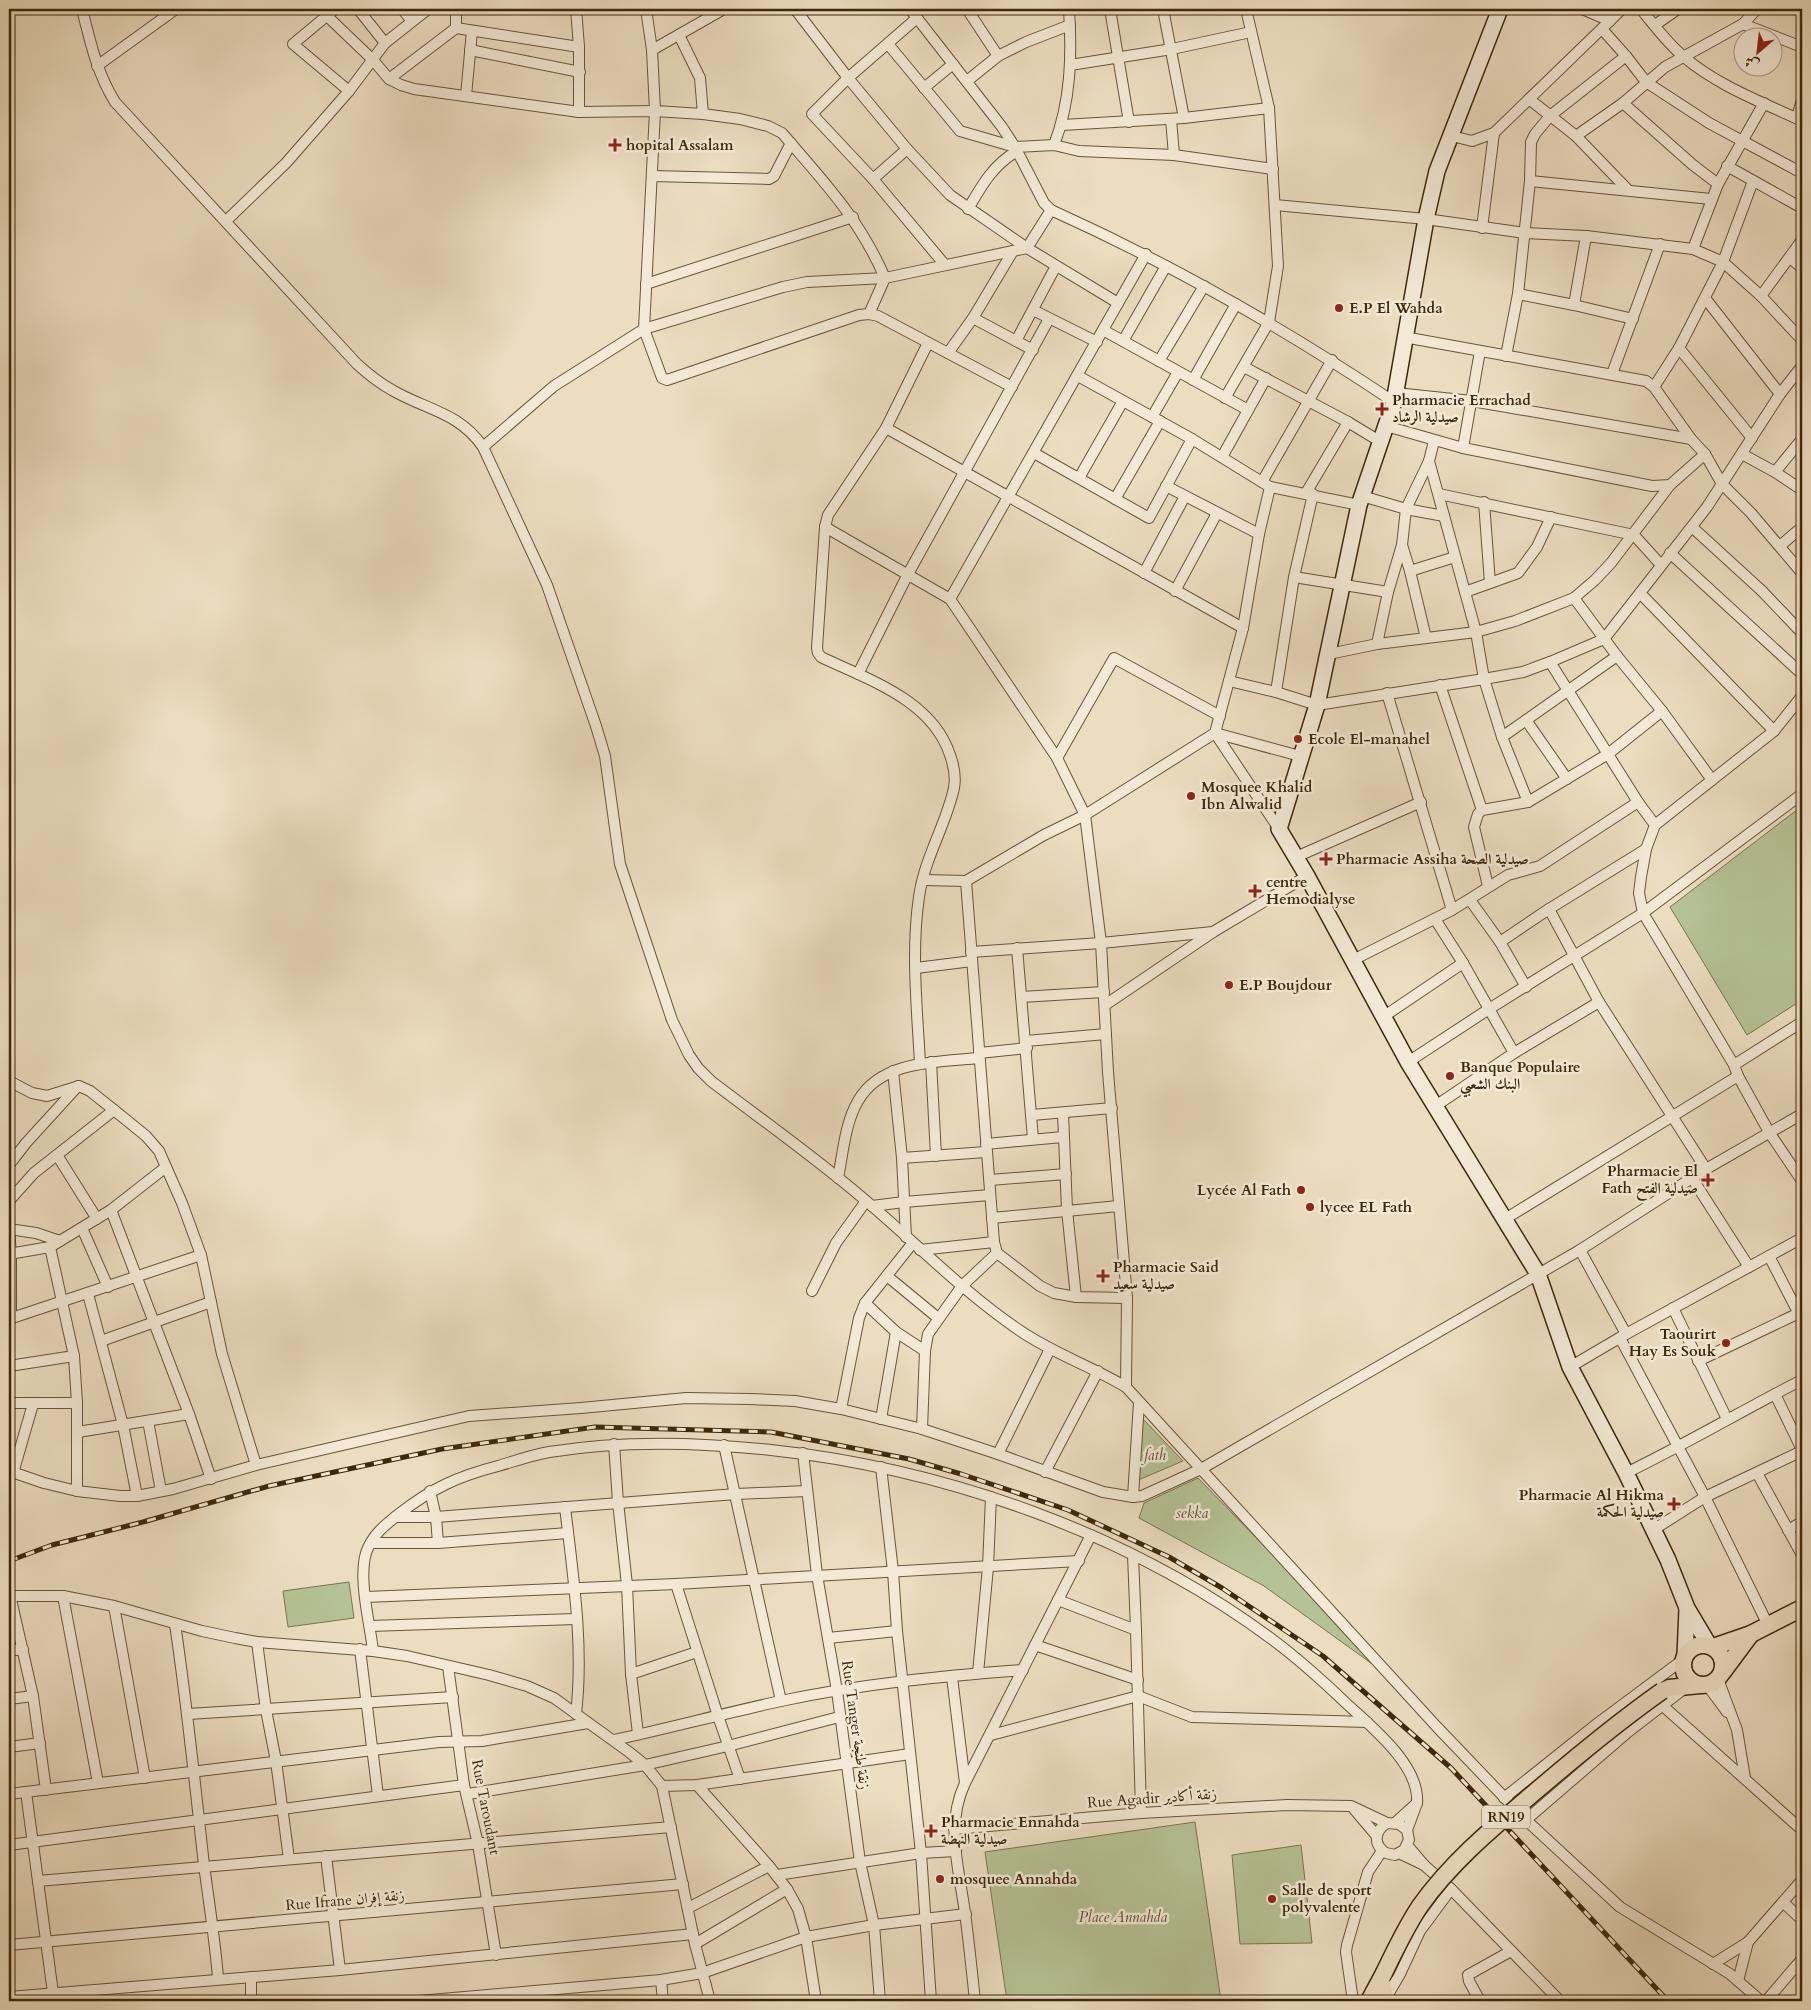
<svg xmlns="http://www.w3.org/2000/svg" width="1811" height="2010" font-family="Cardo,Amiri,serif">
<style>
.green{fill:#b5c295;stroke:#7a7550}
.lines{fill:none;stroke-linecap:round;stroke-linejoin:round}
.minor-casing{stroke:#6a5538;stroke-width:12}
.secondary-casing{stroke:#3e280a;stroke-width:18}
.primary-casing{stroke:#3e280a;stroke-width:19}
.minor{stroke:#f3e9d6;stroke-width:10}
.secondary{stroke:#f3e9d6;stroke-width:15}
.primary{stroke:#ecddc0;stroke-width:16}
.rail-casing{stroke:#3e280a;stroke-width:5}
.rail{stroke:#f3e9d6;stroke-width:3;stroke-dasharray:9;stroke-linecap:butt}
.primary-bridge-casing{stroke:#3e280a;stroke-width:19;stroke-linecap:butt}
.primary-bridge{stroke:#ecddc0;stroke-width:16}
.poi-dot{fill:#8f2418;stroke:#f3e9d6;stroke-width:2}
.labels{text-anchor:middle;stroke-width:5;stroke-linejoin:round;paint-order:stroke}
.shield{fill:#f3e9d6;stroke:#746247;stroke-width:1}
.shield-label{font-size:14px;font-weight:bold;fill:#3e280a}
.poi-label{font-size:15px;font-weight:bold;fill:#3e280a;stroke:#f3e9d6;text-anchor:start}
.park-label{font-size:15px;font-style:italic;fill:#5c4e2d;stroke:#f3e9d6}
.street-label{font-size:15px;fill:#3e280a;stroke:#f3e9d6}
</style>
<rect width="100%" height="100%" fill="#ecddc0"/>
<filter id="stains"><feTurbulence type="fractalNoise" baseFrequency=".004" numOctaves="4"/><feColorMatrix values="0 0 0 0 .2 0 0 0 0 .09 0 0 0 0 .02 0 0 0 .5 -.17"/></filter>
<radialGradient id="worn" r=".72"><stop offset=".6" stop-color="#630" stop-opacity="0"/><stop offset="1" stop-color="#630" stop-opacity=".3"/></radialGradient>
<g class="green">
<path d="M1802,806v194l-55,35 -77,-128z"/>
<path d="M1144,1420l39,41 -47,20 5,-60z"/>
<path d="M1198,1478l180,185 -3,3 -111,-80 -125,-68 5,-15z"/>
<path d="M349,1582l5,36 -66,9 -5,-36z"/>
<path d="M1195,1822l26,179h-214l-22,-149z"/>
<path d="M1301,1845l11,98 -72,1 -8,-89z"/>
</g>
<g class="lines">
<g class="minor-casing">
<g id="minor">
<path d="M82,9c8,32 15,64 33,93l242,262c11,10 22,19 35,26 34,20 67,22 91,57l64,138 49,141 9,30 15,108 52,156 17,35 9,13 13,13c51,39 105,77 154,119 51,43 98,92 154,130 33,23 72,36 107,57l311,340 89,93 94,87 110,67 31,27"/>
<path d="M335,9l-42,35 56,47"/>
<path d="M358,9l27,34"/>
<path d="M402,9l10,12"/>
<path d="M456,9v19"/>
<path d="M576,9l3,38v65"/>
<path d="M646,9l6,41 3,61 -11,218 18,49 5,2 192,-65 10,-1 9,2 134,71"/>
<path d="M795,9l53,69 59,71 43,46 77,53 91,55"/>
<path d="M910,9l92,118 13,20 29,56 7,7c120,54 234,119 343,192"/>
<path d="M967,9l31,47"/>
<path d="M1110,9l19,113"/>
<path d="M1163,9l21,109"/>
<path d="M1582,9l28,12"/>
<path d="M1641,9c13,16 27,35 43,48 34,29 78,45 118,64"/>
<path d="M326,15l47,45 16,19 12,6 13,4 165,23 76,-1 48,3 37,5 28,7 14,7c42,49 77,85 103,145l-16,36"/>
<path d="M917,18l-69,60 -36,36 61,65 72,86"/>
<path d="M1743,24l59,23"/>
<path d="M1655,25l23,-16"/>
<path d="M1602,29l24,27 20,26 63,41 93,50"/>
<path d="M679,35l21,43 3,36"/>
<path d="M888,44l72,87 55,16 39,-2 25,6 95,4 99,14"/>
<path d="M470,50l110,22"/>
<path d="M652,50l72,-41"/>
<path d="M1070,65l102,-16 79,-17"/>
<path d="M97,66l79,-57"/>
<path d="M389,79l67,-51 123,19"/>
<path d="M967,81l31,-25 28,-14 44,-17"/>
<path d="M924,88l29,-24"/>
<path d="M466,96l6,-65"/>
<path d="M1529,99l47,37 51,53"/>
<path d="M1623,103l70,62 25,19"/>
<path d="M1797,118l5,-19"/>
<path d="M1171,119l3,36"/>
<path d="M1062,125l122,-7 85,-10"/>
<path d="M1452,136l20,5 22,-8 128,-124"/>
<path d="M1576,136l47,-33 42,-36 78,-43 14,-15"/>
<path d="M1054,145c17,-44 18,-90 15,-136"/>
<path d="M1727,166l75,42"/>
<path d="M652,176l117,3 5,-3 17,-33"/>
<path d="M873,179l34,-30"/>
<path d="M1530,181l181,18"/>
<path d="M1275,205l151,14 99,14 61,3 107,13 30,13 38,34 41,44"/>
<path d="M968,209c14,-24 25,-44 49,-58"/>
<path d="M226,221l60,-58 63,-72 36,-48 43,-34"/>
<path d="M1482,228l12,-95"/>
<path d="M1693,249l25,-65 46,-81"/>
<path d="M1790,258l12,10"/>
<path d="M646,284l207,-67"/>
<path d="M1518,294l56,11 59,14"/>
<path d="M1761,296l41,-56"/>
<path d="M1705,298l75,96"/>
<path d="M1574,305l12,-69"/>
<path d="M1033,310l64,32"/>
<path d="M973,318l60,32"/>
<path d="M1103,330l145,80"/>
<path d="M1404,337l242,44 8,6 37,52 14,15 17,30 29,29 51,60"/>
<path d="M1016,341l40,-75"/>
<path d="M1123,341l43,-75"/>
<path d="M1679,348l73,90"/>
<path d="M948,353l25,-35 40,-67"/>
<path d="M1506,356l12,-62 12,-113 1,-39 4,-8 15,-18 76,-60"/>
<path d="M1159,361l45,-75"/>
<path d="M1244,367l104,55 33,20"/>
<path d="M1612,374l48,-130"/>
<path d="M1078,376l114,63 78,48 -11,47 -16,94 -28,105 64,96"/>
<path d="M1193,380l43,-76"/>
<path d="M1654,387l25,-39 44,-86 30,-81"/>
<path d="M1396,393l76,8 219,38"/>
<path d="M1225,398l44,-76 9,-56 -9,-158 -23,-99"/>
<path d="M1152,417l26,-45"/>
<path d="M1386,426l77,22 189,38 18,-1 35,-31"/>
<path d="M886,428l357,200"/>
<path d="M483,447l71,-61 90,-57 139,-42 24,-5 78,-4 142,-30 24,-38"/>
<path d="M1463,448l17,-97"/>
<path d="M1034,453l115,65 43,-79"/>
<path d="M1742,454l33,18 27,18"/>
<path d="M1222,457l44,-79"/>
<path d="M1775,472l27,-33"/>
<path d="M1079,478l44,-77"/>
<path d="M1262,482l70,-122"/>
<path d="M1166,486l93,48"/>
<path d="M1270,487l89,18"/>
<path d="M1306,493l42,-71"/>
<path d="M1439,494l195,41 27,30"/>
<path d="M1362,496l44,13 38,7"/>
<path d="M1115,499l45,-78"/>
<path d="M1484,502l6,81"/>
<path d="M825,527l125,72 107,159 28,57 16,128 7,129 19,226 -1,89"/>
<path d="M1692,527l70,64 40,42"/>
<path d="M1402,545l8,26 16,67"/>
<path d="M1780,546l22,-19"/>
<path d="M1670,553l132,121"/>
<path d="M1410,571l45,-14"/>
<path d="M1144,573l41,-77"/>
<path d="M1294,577l94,15"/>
<path d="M1175,591l42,-78"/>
<path d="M1465,592l53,-19 19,-26 14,-30"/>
<path d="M1640,593l134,138"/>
<path d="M1574,598l43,58 45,55 50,69"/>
<path d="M950,599l196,-345"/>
<path d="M1377,644l11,-52 14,-47 4,-36 23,-48 5,-20"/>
<path d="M1329,654l48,-10 99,-12 39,-11 59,-23 21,-18 16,-17 59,-78"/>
<path d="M1550,662l88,140 17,23"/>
<path d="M858,674l50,-100 141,-255"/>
<path d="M1229,681l47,11 41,13 167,-26 -8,-47 -47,-171"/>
<path d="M1440,685l42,125"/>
<path d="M1276,692l18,-115 19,-83"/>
<path d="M1387,693l65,217"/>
<path d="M1526,720l41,59"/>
<path d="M1502,737l115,-81"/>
<path d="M1057,758l57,-100 106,58"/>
<path d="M1528,802l-26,-65 -18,-58 39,-7 27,-10 54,-23 103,-132 73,-113 22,-28"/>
<path d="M1296,857l125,-55"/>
<path d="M923,880l43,1 78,-46 41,-20 130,-82 85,23"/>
<path d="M966,881l28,361 3,11 43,33 14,7 22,4 51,1"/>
<path d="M1488,886l-14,-59 4,-13 4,-4 46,-8 80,-48 54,-43"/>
<path d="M1470,900l30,42 26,45"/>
<path d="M1549,909l50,93 107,167"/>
<path d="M1435,919l28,44 51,90"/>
<path d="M1500,942l49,-33 97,-60"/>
<path d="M1017,948l16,191"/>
<path d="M971,952l130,-9 112,-11"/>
<path d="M1353,960l99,-50 56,-35 32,-9 98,-64"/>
<path d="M916,968l56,-7"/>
<path d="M1021,997l83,-5"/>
<path d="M1105,1005l108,-73 94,-56"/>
<path d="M1383,1017l80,-54"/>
<path d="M1802,1022l-68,43 4,11 31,56 33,49"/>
<path d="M1026,1041l80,-7"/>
<path d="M979,1053l48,-5"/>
<path d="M931,1062l5,94"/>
<path d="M1408,1062l81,-53 154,-96 159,-119"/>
<path d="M920,1063c-3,-54 -9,-113 -1,-166 5,-38 27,-72 35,-109 2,-11 0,-22 -4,-33 -18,-55 -81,-75 -129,-98l-3,-4 -1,-5 8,-121 3,-12 58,-87 42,-85"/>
<path d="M1734,1065l-91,-152 -4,-20 2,-16 5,-28 9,-24 119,-94 28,-35"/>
<path d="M893,1071l9,87 4,79"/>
<path d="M9,1081l23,12 15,3 32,-10 11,5 24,19 32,26 13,15 23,52 19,52 21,99 34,111"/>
<path d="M1434,1107l80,-54 85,-51"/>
<path d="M1063,1113l4,97 9,87"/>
<path d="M1032,1115l80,-7"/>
<path d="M986,1144l77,-7"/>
<path d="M57,1155l40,64"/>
<path d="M902,1158l84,-6"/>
<path d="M9,1165l17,-22 52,-57"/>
<path d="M838,1178c5,-25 7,-55 20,-77 23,-41 80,-39 121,-43"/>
<path d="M1692,1178l57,89"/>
<path d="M990,1180l76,-6"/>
<path d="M9,1201l25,-28 80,-63"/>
<path d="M872,1206l32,-4 86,-7"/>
<path d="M111,1210l78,204 22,65"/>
<path d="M992,1218l127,-12"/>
<path d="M1505,1219l233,-143"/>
<path d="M82,1228l26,59"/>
<path d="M9,1229l2,25v65"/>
<path d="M9,1229l27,4 24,8"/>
<path d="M50,1247l24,109 3,47v88"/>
<path d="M920,1250l74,-8"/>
<path d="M1580,1250l46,84"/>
<path d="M9,1254l41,-7 61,-37 55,-43"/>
<path d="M1769,1256l33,64"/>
<path d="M887,1276l51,42"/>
<path d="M812,1291l24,-48 30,-42"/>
<path d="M88,1294l35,131 14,71"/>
<path d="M865,1303l31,29 29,19"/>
<path d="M1673,1308l54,111"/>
<path d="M9,1319l192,-64"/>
<path d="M1620,1338l85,159 63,128"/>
<path d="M101,1341l110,-39"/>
<path d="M1698,1361l101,-48"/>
<path d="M9,1366l65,-10"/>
<path d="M1570,1367l56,-33 176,-96"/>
<path d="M9,1370v34"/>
<path d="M1775,1394l27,56"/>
<path d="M9,1403h68"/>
<path d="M841,1409l18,-91 6,-15 47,-59"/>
<path d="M881,1419l15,-87"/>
<path d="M148,1421l13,70"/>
<path d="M922,1429l3,-78 3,-17 34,-48 35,-33"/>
<path d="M78,1432l111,-18"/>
<path d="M614,1444l4,58 9,83 4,89 7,60"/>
<path d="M724,1445l57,256"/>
<path d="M803,1453l14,122 20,116 23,171 14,63 6,76"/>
<path d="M998,1454l52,-105"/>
<path d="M881,1467l12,104 4,60 24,222 10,148"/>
<path d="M9,1471l35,12 33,8 43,5h17l36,-7 83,-24 213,-49 112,-8 105,-10 64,1 45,2 46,8 81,20 76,25 105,38 30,5 9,-1 59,-27 379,-219 126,-81 96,-55"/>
<path d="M1045,1472l53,-101"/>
<path d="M13,1473l20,-69"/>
<path d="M1626,1473c60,-29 117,-63 176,-93"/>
<path d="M1757,1473l45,82"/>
<path d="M430,1491l6,26 2,26"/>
<path d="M1133,1497l6,-95"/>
<path d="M565,1507c8,68 19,139 11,207"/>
<path d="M395,1517h41l300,-23 71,-3"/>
<path d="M1653,1530l52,-33 97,-46"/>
<path d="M1788,1530l14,-8"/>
<path d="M371,1543h67l130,-10"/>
<path d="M1133,1555l3,75 5,183"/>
<path d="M676,1584l42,132 22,63"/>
<path d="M10,1595l23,101 13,94"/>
<path d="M9,1596h54l51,10 88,25 33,7 22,4 116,9 34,5 82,19 38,11 27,12 75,54 16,13 17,21 33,158 15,57"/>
<path d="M63,1596l35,187"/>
<path d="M366,1597l310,-13 403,-23"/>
<path d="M1058,1600l78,30"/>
<path d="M114,1606l31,172"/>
<path d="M175,1624c12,80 20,161 29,241 5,38 11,75 14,113"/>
<path d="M370,1626l206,-7"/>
<path d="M828,1638l69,-7"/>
<path d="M257,1642l9,68 10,51 13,98"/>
<path d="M1035,1645l103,35"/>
<path d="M360,1649l18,147"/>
<path d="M9,1651l14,-2"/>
<path d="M373,1651c-3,-28 -15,-71 -7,-98 6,-18 19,-28 33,-39 33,-26 60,-38 99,-48 17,-5 34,-11 51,-14 74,-12 148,-10 222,-2 176,19 360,84 502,190 27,20 51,42 75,65 25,23 72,61 69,98"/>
<path d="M448,1666l16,119 14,59 18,111"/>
<path d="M978,1673l10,-106 3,-70"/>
<path d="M631,1674l66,-22"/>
<path d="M952,1677l13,106"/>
<path d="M1718,1679l19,51 8,48"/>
<path d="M1707,1685l20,27"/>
<path d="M9,1699l24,-3"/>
<path d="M1663,1706l139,124"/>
<path d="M188,1714l265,-17"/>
<path d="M991,1735l147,-39 54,21 175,5"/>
<path d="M614,1740c56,-12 111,-27 167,-39 79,-17 161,-25 242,-31"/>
<path d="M9,1747l31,-4"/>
<path d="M697,1785l72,81 18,23 11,20 8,28 10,64"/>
<path d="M662,1786l35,-1 213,-31"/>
<path d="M26,1792l27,201"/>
<path d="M9,1794l430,-52 43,-1 106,-18"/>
<path d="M468,1794l177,-29 83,-19 111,-29"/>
<path d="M1504,1798l94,-75 86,-64"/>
<path d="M1354,1809l22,26"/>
<path d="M1526,1820l102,-88 57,-44"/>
<path d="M1395,1823l22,-20 -10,27"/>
<path d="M954,1829l187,-16 146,-8 64,1 36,17 12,1 8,6 2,10 -5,10 -9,5 -9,-2c-13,-8 -12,-22 1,-30"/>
<path d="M9,1845l455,-60"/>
<path d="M1399,1853l25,12 -17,-20"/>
<path d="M326,1856l14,114"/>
<path d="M1424,1865l27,24 109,112"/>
<path d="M777,1875l144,-22 35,-2"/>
<path d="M38,1881l633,-54"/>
<path d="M1783,1902l19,18"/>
<path d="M688,1908l81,-42"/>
<path d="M695,1944l92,-55"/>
<path d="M9,1945l674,-61"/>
<path d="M1713,1964l35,-22 54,-62"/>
<path d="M251,1977v24"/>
<path d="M661,1980l2,21"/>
<path d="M1738,1981l10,-39"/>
<path d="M9,1997l331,-27 353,-36"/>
<path d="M1386,1998l14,-24 20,-43 31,-42"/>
<path d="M419,2001l242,-21 41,-7 104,-36 68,-12 92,-11"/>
<path d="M975,2001c-3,-29 -6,-59 -10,-88 -6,-45 -20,-87 0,-130l126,-248"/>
<path d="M1353,2001l-7,-49 1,-7 21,-73 14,-21"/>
<path d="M1480,2001l-11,-20 -1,-6 43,-24"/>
<path d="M1766,2001l36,-42"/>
</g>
</g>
<g class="secondary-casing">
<g id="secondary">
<path d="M1500,9l-63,162 -11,48 -32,183 -35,103 -42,200 -38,124 28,47 101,186 130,212 32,93 56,106 42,87 19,48 22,37"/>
<path d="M1685,1656l2,-47"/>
</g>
</g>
<g class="primary-casing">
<g id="primary">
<circle cx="1703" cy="1665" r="20"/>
<path d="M1713,1647l38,-13 51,-26"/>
<path d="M1722,1673l29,-39"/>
<path d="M1662,1691l7,-3 31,-3"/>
<path d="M1381,1980l5,21"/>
<path d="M1369,2001l15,-28"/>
</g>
</g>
<use href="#minor" class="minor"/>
<use href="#secondary" class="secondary"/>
<use href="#primary" class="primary"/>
<g class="rail-casing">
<path id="rail" d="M9,1561l43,-16 91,-23 126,-36 173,-37 153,-22 176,5 138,27 52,15 107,36 101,47 53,31 101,68 128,112 217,233"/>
</g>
<use href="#rail" class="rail"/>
<g class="primary-bridge-casing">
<path id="primary-bridge" d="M1384,1973c11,-23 22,-46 36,-67 32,-45 75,-80 116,-115 41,-35 82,-69 126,-100"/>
</g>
<use href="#primary-bridge" class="primary-bridge"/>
</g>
<g class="poi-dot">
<path d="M612.5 137.5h5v5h5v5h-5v5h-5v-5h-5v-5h5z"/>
<circle cx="1339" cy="308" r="5"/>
<path d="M1379.5 401.5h5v5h5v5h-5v5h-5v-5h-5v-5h5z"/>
<circle cx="1298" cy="739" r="5"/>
<circle cx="1191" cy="796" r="5"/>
<path d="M1323.5 851.5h5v5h5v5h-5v5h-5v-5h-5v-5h5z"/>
<path d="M1252.5 883.5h5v5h5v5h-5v5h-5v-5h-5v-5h5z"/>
<circle cx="1229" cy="985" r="5"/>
<circle cx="1450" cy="1076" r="5"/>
<path d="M1705.5 1172.5h5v5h5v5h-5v5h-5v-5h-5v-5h5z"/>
<circle cx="1301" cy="1190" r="5"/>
<circle cx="1310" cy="1207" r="5"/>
<path d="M1100.5 1268.5h5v5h5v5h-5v5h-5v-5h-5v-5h5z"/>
<circle cx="1726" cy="1343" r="5"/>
<path d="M1671.5 1496.5h5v5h5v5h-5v5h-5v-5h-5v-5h5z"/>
<path d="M928.5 1823.5h5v5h5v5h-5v5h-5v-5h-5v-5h5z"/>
<circle cx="940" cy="1879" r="5"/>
<circle cx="1272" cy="1899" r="5"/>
</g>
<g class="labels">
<rect class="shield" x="1482" y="1805.5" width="48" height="23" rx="4"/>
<g class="shield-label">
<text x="1506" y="1822">RN19</text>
</g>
<g class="poi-label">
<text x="626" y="150">hopital Assalam</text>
<text x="1349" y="313">E.P El Wahda</text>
<text x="1392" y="405">Pharmacie Errachad<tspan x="1392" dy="17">صيدلية الرشاد</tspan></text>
<text x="1308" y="744">Ecole El-manahel</text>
<text x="1201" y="792">Mosquee Khalid<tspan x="1201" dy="17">Ibn Alwalid</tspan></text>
<text x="1336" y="864">Pharmacie Assiha صيدلية الصحة</text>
<text x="1266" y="887">centre<tspan x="1266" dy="17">Hemodialyse</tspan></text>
<text x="1239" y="990">E.P Boujdour</text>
<text x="1460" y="1072">Banque Populaire<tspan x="1460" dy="17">البنك الشعبي</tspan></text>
<text x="1698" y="1176" text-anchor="end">Pharmacie El<tspan x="1698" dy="17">Fath صيدلية الفتح</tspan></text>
<text x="1291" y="1195" text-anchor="end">Lycée Al Fath</text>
<text x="1320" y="1212">lycee EL Fath</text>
<text x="1113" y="1272">Pharmacie Said<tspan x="1113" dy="17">صيدلية سعيد</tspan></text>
<text x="1716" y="1339" text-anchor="end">Taourirt<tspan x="1716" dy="17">Hay Es Souk</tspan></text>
<text x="1664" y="1500" text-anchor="end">Pharmacie Al Hikma<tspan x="1664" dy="17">صيدلية الحكمة</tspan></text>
<text x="941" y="1827">Pharmacie Ennahda<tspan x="941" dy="17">صيدلية النهضة</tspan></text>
<text x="950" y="1884">mosquee Annahda</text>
<text x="1282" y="1895">Salle de sport<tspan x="1282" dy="17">polyvalente</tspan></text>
</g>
<g class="park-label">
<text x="1155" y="1460">fath</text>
<text x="1192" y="1518">sekka</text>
<text x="1123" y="1922">Place Annahda</text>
</g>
<g class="street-label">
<text transform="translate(856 1725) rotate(82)" y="5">Rue Tanger زنقة طنجة</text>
<text transform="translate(1152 1798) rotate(-4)" y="5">Rue Agadir زنقة أكادير</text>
<text transform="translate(486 1807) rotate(79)" y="5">Rue Taroudant</text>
<text transform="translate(345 1900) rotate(-5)" y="5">Rue Ifrane زنقة إفران</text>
</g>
</g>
<rect width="1811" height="2010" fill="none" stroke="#ecddc0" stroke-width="30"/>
<rect x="10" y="10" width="1791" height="1990" fill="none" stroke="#3e280a" stroke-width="2.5"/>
<rect x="15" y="15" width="1781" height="1980" fill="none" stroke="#3e280a"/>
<g transform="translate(1758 52) rotate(208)"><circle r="24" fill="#f3e9d6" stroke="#ab9c84"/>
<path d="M0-4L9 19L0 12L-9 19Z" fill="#8f2418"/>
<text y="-8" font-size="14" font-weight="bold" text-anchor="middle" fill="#3e280a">ش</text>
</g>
<rect width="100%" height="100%" filter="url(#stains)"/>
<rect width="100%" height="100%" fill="url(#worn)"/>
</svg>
